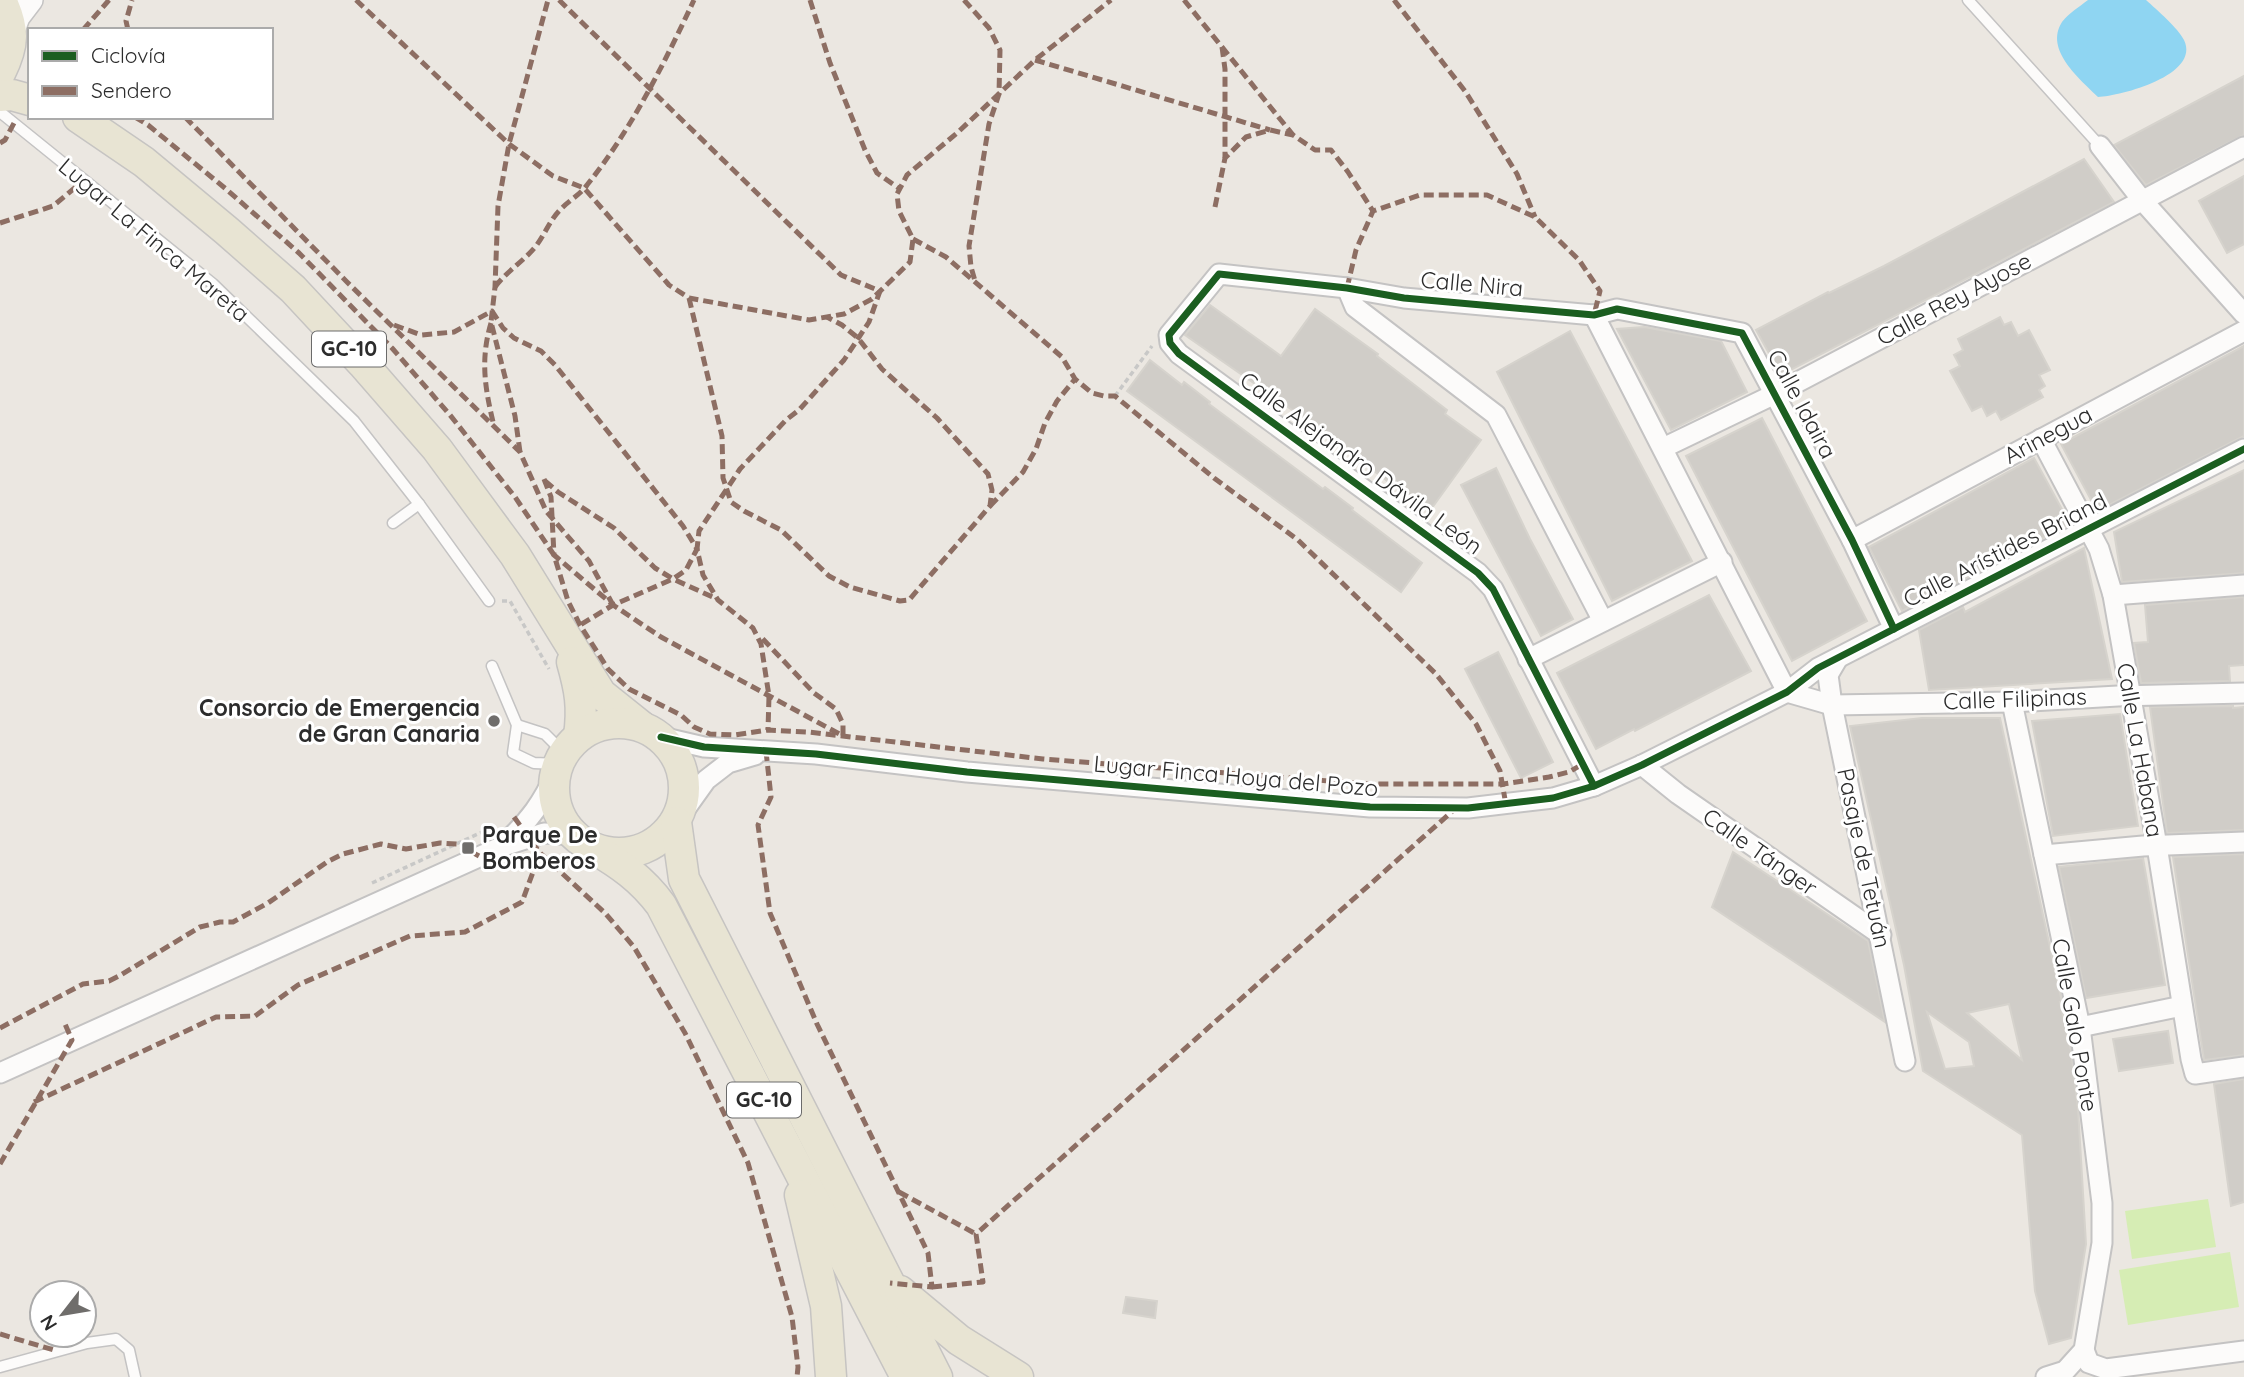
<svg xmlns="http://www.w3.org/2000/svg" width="2244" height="1377" font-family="Quicksand,sans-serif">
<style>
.pitch{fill:#d6edb4}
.water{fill:#8fd5f2}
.building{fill:#d0cdc8;stroke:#d6d3cd;stroke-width:2;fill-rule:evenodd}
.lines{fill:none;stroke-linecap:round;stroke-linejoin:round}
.service-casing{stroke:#c4c3c3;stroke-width:13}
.minor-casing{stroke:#c4c3c3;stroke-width:23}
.tertiary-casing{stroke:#c4c3c3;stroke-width:26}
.primary-casing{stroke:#c6c4c2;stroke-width:33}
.path{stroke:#c8c8c7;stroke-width:3.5;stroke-dasharray:5 3.5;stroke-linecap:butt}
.service{stroke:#fcfbfa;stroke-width:10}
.minor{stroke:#fcfbfa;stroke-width:19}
.tertiary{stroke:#fcfbfa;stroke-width:23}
.primary{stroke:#e8e4d3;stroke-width:30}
.quiet{stroke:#8d6e63;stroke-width:5;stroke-dasharray:10 5;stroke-linecap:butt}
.cycleway-casing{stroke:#fff;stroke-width:11}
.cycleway{stroke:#1b5e20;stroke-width:7}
.poi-dot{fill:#6f6d6b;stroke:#fff;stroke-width:2.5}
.labels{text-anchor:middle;stroke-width:6;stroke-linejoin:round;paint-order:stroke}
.shield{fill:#fff;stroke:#6b6b6b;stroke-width:2}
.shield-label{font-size:21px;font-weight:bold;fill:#2c2c2c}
.street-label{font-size:23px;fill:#2c2c2c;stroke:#fff}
.poi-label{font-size:23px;font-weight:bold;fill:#2c2c2c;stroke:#fff;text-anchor:end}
</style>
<rect width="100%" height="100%" fill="#ebe7e1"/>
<g class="pitch">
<path d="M2208,1199l8,48 -84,12 -7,-48z"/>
<path d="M2230,1252l9,55 -111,18 -9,-55z"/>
</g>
<path class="water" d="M2088,0h58c11,10 32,28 38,40 17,35 -63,56 -86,57 -18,-18 -54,-47 -36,-75 7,-9 17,-15 26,-22z"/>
<g class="building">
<path d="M2244,76v59l-98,50 -32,-40z"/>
<path d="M2084,159l30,43 -333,173 -25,-45 72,-38 1,1 55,-27z"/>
<path d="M2244,176v68l-17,9 -28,-52z"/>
<path d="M1210,305l71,51 34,-47 63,45 -1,2 70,54 -2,4 36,26 -52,72 -141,-105 -103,-72z"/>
<path d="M2000,317l4,8 7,-3 7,14 11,-6 21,40 -11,5 6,11 -6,4 4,7 -42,23 -5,-9 -9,5 -5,-10 -10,5 -22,-40 10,-5 -6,-11 9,-5 -5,-11z"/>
<path d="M1644,327l77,14 26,51 -76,38 -54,-101z"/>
<path d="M1570,331l122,230 -80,40 -115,-229z"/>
<path d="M2244,346v90l-147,75 -36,-67z"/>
<path d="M1150,360l32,25 2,-3 26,20 -1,2 114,85 2,-2 28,21 -1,2 70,53 -21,29 -274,-201z"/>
<path d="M1762,418l105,203 -75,40 -106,-205z"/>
<path d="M2034,458l36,66 -168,87 -33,-64z"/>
<path d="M1496,468l34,71 43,80 -32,17 -80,-151z"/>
<path d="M2244,470v103l-122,9 -8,-50z"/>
<path d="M2084,548l28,131 -183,11 -10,-60 44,-23 2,5z"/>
<path d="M1709,595l42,76 -116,60 -1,-2 -38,20 -39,-76z"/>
<path d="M2244,597v68l-15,1 1,15 -89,2 -7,-40 14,-1 -3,-37z"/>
<path d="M1498,652l55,110 -32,16 -56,-109z"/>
<path d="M2233,706v2l11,-1v123l-77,3 -17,-126z"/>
<path d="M2120,714l18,112 -85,10 -21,-115z"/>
<path d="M1922,718h78l62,284h-2l11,48 7,58 8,136 -15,94 -22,6 -14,-53 -13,-156 -99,-64 -19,-106 -54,-239zM2009,1004l13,56 -55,-47zM1927,1012l42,30 5,24 -29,3z"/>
<path d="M1733,852l135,89 17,81 -173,-115z"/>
<path d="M2244,854v201l-40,5 -31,-203z"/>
<path d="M2143,858l22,127 -79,13 -27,-131z"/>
<path d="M2168,1031l5,32 -54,8 -6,-32z"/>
<path d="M2244,1079v123l-13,4 -17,-122z"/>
<path d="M1126,1297l31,4 -2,17 -32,-5z"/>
</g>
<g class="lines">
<g class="service-casing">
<g id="service">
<path d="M1968,0l132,146"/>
<path d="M0,112l213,172 141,137 65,83 70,97"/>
<path d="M393,523l26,-19"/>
<path d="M492,666l25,59 -4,28 21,10 25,1"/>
<path d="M517,725l28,9 19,19"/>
<path d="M0,1367l87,-24 29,-4 13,11 6,27"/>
</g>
</g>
<g class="minor-casing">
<g id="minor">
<path d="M2100,146l42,54 102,114"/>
<path d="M1347,288l8,19 141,108 107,206"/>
<path d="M1594,315l193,377"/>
<path d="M2041,439l58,110 14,46 44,251 34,213 4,15 49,-7"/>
<path d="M1663,448l112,-54 469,-247"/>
<path d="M1852,540l392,-209"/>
<path d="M2113,595l131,-10"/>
<path d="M1838,658l-10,17 4,30 73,356"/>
<path d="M1528,659l194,-97"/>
<path d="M1787,692l45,13 180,-3 106,-6 126,-3"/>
<path d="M2012,702l68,325 22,176v40l-18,107 -19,21 -19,6"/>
<path d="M661,737l43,10 112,7 151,18 403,35 98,1 85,-10 41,-12 48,-21 145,-73 31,-24 426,-219"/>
<path d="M1642,765l36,29 203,141"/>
<path d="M1594,786l-101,-197 -15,-16 -299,-219 -9,-11 -1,-8 50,-61 128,14 57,10 190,17 23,-6 125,24 110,207 42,89"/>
<path d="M676,822l30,-42 22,-17 27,-8"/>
<path d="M506,842c24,-22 36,-39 50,-69"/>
<path d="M2044,855l99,-9 101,-4"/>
<path d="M2080,1027l102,-21"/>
<path d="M0,1073l503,-227 41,-13 30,2"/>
<path d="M2084,1350l5,13 17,6 138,-18"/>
</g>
</g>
<g class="tertiary-casing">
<path id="tertiary" d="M11,36l7,-19 13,-17"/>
</g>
<g class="primary-casing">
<g id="primary">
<path d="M0,73c14,-28 15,-44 1,-73"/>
<path d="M0,96l12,-1 18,5"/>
<path d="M78,117l66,45 83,69 66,58 70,75 74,85 78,106 86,139 40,32"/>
<path d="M572,662c8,28 11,45 7,74"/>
<circle cx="619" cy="788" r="65"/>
<path d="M676,822l8,57 253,498"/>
<path d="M593,848c27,16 49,31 68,57l245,472"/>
<path d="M800,1195l26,111 5,71"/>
<path d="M900,1291l59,49 59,37"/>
</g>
</g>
<g class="path">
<path d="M1115,396l37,-50"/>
<path d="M502,601h8l39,68"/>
<path d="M372,883l123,-57"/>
</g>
<use href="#service" class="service"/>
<use href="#minor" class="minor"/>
<use href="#tertiary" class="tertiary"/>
<use href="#primary" class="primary"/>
<g class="quiet">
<path d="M356,0l153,144 44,32 31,12 85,97 20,13 120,22 35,-6 28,-15 38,-37 3,-23 -14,-28 -2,-17 10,-19 50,-42 78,-73 76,-60"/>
<path d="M559,0l282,275 39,16 -11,31 -25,38 -45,50 -13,10 -46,49 -41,62 -2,18 6,26 15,25 35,28 8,16 8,52 -1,34"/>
<path d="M810,0l20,63 35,87 12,23 23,16"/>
<path d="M964,0l25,28 11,22 -1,44 -10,30 -20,122 2,21 4,14"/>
<path d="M1184,0l109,135"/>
<path d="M1394,0l71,91 52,83 18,43"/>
<path d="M83,30l26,-30"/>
<path d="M128,30l-2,-9 6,-21"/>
<path d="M1222,47l3,22v89"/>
<path d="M1035,60l235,70"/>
<path d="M135,117l13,8 78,64 73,64 93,95 58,67 65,82 39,58 14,46 12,24 28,44 21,20 52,26 13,12 16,7 25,1 33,-5 40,2 235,27 326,25h134l46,-7 20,-5 14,-8"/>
<path d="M185,117l162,165 173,170 26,59 43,50 24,44"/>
<path d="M0,143l5,-3 9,-17"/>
<path d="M1215,207l10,-49 21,-21 24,-7 23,5 22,15h16l17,22 25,39"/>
<path d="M0,223l53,-17 30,-25"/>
<path d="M913,239l33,18 116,100 13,22 17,14 12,3h11l99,82 84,62 138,134 40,50 24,47 6,34"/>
<path d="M495,287c12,-16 29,-26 41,-41 9,-12 14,-26 24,-36 8,-9 20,-15 27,-25 43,-53 78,-123 107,-185"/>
<path d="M1347,288l9,-38 17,-39 47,-16h67l48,22 44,43 21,31 -6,24"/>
<path d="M689,298l33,138 1,42 8,24 13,9 37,19 48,46 21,11 50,14 9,-1 81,-94 2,-16 -4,-16 -51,-56 -55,-49 -24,-31 -16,-13 -15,-8"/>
<path d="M491,323c-11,37 -6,66 3,103"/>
<path d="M394,325l27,10 33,-3 38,-21 11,17 11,10 27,13 14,14 128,161 14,23 -11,21 -13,9 -60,26 -33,20"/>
<path d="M520,452l-5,-36 -24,-94 4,-35 3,-81 11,-62 39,-144"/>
<path d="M544,479l7,18 3,58 59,50 48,32 182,99v-12l-7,-15 -22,-16 -54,-57"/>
<path d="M545,481l13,11 56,36 41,40 18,11 44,20"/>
<path d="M990,506l33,-34 13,-23 9,-26 12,-22 18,-22"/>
<path d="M766,751l5,46 -13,28 12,88 47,111 111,229 4,34 -42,-4"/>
<path d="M514,817l26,36 65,60 29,34 51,86 63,130 44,154 6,50 -1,10"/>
<path d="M0,1028l83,-44 26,-3 10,-5 81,-49 20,-5h13l35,-19 59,-41 16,-8 38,-10 25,5 34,-6 17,1 22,12"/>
<path d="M34,1102l182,-85 39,-1 43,-31 112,-49 55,-4 57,-30 18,-49"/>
<path d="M0,1164l72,-124 -7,-16"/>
<path d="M899,1192l77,42"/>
<path d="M932,1287l51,-5 -7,-48 480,-426"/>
<path d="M0,1334l57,17"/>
</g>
<g class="cycleway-casing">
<g id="cycleway">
<path d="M661,737l43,10 112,7 151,18 403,35 98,1 85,-10 41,-12 48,-21 145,-73 31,-24 426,-219"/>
<path d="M1594,786l-101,-197 -15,-16 -299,-219 -9,-11 -1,-8 50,-61 128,14 57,10 190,17 23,-6 125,24 110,207 42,89"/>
</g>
</g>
<use href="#cycleway" class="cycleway"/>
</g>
<g class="poi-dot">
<circle cx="494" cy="721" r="7"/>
<rect x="461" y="841" width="14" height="14" rx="3.5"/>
</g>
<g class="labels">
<g class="shield">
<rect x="312" y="331.5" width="74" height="35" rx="5"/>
<rect x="727" y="1082.5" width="74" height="35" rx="5"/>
</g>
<g class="shield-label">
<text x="349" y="356">GC-10</text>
<text x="764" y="1107">GC-10</text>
</g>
<g class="street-label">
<text transform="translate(154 240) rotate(40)" y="8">Lugar La Finca Mareta</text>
<text transform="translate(1472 284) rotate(5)" y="8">Calle Nira</text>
<text transform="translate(1954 299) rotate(-28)" y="8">Calle Rey Ayose</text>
<text transform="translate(1802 404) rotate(62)" y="8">Calle Idaira</text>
<text transform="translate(2048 435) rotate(-28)" y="8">Arinegua</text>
<text transform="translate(1361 463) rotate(36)" y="8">Calle Alejandro Dávila León</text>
<text transform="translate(2005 550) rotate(-27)" y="8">Calle Arístides Briand</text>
<text transform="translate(2015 699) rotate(-2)" y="8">Calle Filipinas</text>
<text transform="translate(2140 750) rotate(80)" y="8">Calle La Habana</text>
<text transform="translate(1236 776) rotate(5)" y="8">Lugar Finca Hoya del Pozo</text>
<text transform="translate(1760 852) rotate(35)" y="8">Calle Tánger</text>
<text transform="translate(1864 858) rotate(78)" y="8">Pasaje de Tetuán</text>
<text transform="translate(2075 1025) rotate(80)" y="8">Calle Galo Ponte</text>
</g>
<g class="poi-label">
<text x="480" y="716">Consorcio de Emergencia<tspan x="480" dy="26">de Gran Canaria</tspan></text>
<text x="482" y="843" text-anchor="start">Parque De<tspan x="482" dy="26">Bomberos</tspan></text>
</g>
</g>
<rect x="28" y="28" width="245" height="91" fill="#ffffff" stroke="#ababab" stroke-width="2"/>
<rect x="42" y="51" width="35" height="10" fill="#1b5e20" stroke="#ababab" stroke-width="2"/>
<text x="91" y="63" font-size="21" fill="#2c2c2c">Ciclovía</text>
<rect x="42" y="86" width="35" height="10" fill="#8d6e63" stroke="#ababab" stroke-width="2"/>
<text x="91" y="98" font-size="21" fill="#2c2c2c">Sendero</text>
<g transform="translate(63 1314) rotate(239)"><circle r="33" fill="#ffffff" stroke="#ababab" stroke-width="2"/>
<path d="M0-5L12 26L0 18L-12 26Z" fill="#6f6d6b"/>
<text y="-10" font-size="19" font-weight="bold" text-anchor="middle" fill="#2c2c2c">N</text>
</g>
</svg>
